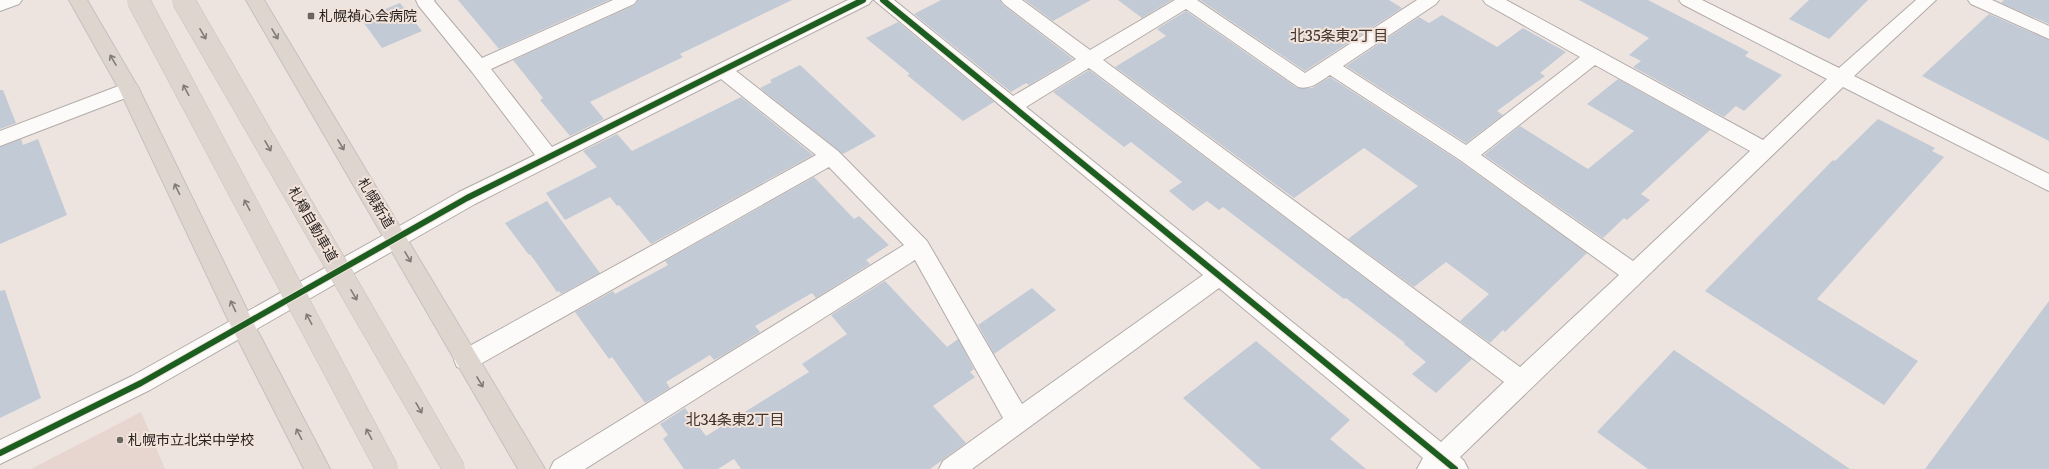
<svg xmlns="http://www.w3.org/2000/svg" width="2049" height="469" font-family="Literata,'Noto Sans JP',serif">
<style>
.built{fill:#e7d6cf}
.building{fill:#c2cad6}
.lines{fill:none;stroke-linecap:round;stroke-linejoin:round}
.street-casing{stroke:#b2aba8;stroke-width:2}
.secondary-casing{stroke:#b2aba8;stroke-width:2}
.highway-casing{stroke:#c5c0be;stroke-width:2}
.street{fill:#fcfbfa;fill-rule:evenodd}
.secondary{fill:#fcfbfa;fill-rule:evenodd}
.highway{fill:#dfd5cf;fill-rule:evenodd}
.highway-bridge-casing{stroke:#c5c0be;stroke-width:23;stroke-linecap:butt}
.highway-bridge{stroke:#dfd5cf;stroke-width:22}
.cycleway-casing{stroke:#f2e3db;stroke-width:8}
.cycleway{stroke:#1b5e20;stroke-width:6}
.oneway{stroke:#827a76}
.poi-dot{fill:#6b6461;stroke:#f2e3db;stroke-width:1.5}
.labels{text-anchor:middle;stroke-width:4;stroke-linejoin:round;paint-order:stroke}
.poi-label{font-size:14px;fill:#251f1d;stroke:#f2e3db;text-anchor:start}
.street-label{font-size:14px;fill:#251f1d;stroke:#f2e3db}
.neighbourhood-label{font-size:15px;fill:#423630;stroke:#f2e3db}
</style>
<rect width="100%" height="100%" fill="#ede4e0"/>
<path class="built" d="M141,412l24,57h-134z"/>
<g class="building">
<path d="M458,0h151l-110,49z"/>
<path d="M638,0h154l-112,54 3,3 -93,45 14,17 -34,17 -30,-36 3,-2 -30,-38 122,-55z"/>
<path d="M941,0h59l3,5 70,54 -44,26 -3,-2 -15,9 -97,-78z"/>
<path d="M1025,0h66l-38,21z"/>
<path d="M1118,0h54l-30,18z"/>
<path d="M1200,0h189l13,8 -97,63z"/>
<path d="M1579,0h69l101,52 -4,4 37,19 -38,36 -8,-5 -12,11 -91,-50 8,-6 -12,-6 20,-17z"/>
<path d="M1809,0h59l-39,39 -40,-20z"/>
<path d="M2004,0h45v24l-48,-21z"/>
<path d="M400,3l22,28 -40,17 -21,-29z"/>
<path d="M1186,11l111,77h15l18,-11 129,84 128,92 -82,79 -2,-2 -13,13 -30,-22 29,-27 -43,-32 -32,25 -66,-48 70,-53 -54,-38 -70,50 -179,-131 51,-31 -9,-7z"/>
<path d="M1989,14l60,26v101l-127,-65z"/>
<path d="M1442,15l55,32 26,-19 43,24 -26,21 5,3 -48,35 6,4 -37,28 -120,-77 73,-49 10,6z"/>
<path d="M898,22l96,80 -31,19 -56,-46 3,-1 -44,-36z"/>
<path d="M800,65l76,71 -33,18 -83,-66 12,-6 -2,-2z"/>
<path d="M1089,70l383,289 -36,34 -24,-19 14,-12 -22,-18 1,-1 -59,-45 -2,1 -121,-92 -4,3 -12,-9 -14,10 -24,-20 13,-9 -51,-40 -7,5 -71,-55z"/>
<path d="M1618,79l92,51 -69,64 9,6 -23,20 -3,-2 -21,20 -119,-83 36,-29 68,43 46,-38 -47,-27z"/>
<path d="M0,90h3l13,33 -16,6z"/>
<path d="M741,97l72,58 -162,89 -32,-39 -2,1 -7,-9 -45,23 -19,-27 51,-26 -14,-16 34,-17 15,17z"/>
<path d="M1878,119l57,29 -3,3 12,6 -127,142 101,62 -34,44 -179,-114 128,-131 2,1z"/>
<path d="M21,139l2,6 15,-6 29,76 -67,29v-97z"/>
<path d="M814,177l40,42 5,-3 30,29 -23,15 4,4 -54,34 -4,-5 -57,33 5,6 -35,22 -11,6 -4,-5 -44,27 4,6 -25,15 -33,-46 -3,2 -34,-47 38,-21 2,3 53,-29 -3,-4z"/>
<path d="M547,201l53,72 -39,21 -2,-3 -2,1 -27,-38 -1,1 -24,-32z"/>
<path d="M885,281l62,66 11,-8 16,30 -4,3 5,5 -42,29 33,37 -36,26h-189l-7,-10 -16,10h-34l-21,-30 5,-4 -8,-11 25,-16 21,28 103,-64 -7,-8 45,-30 -16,-19z"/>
<path d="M1032,288l24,22 -62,44 -16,-29z"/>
<path d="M5,290l36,108 -41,20v-127z"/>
<path d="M2049,301v168h-124z"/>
<path d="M1256,341l94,79 -20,19 36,30h-105l-78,-71z"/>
<path d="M1674,350l176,119h-202l-51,-37z"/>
</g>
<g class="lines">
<g class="street-casing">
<g id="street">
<path d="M416,0h19l-1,1 48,57 131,-58h24l-3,4 -143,65 61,78 296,-147h24l-3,4 -133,67 102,80 89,90 95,163 181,-129 -329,-275h20l119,96 63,-37 -72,-55 -3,-4h21l68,50 85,-50h22l108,73 112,-73h22l-3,4 -93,62 123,79 114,-88 -94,-53 -3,-4h23l257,140 64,-61 -145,-75 -3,-4h23l137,68 77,-68h20l-82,76 195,98v17l-206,-104 -383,370 4,4 4,8h-51l6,-11 -204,-170 -247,181h-33l4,-8 60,-43 -88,-158 -330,209h-35l4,-8 350,-216 -75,-78 -354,200 -9,3 -9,-3 -3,-7 3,-7 359,-198 -95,-76 -246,125 -70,40 -8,2 -8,-2 -3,-6 3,-6 70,-40 76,-37 -63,-83 -54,-67zM1186,9l112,78c13,3 21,-5 32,-12l130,85 159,115 -99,92 -417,-307zM1595,65l155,86 -117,110 -152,-106zM1089,68l415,314 -63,60 -415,-335z"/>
<path d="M1968,0h24l57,26v13l-78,-35z"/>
<path d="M129,82l7,2 3,5 -3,5 -136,52v-15z"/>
</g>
</g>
<g class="secondary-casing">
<g id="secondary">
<path d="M0,0h22l-3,4 -19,7z"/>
<path d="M397,230l8,2 3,6 -3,6 -255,146 -150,74v-24l132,-64 257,-144z"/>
</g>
</g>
<g class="highway-casing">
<g id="highway">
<path d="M69,0h18l52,89 114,233 77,147h-26l-73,-143 -112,-237z"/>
<path d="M246,0h18l281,469h-27z"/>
</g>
</g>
<use href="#street" class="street"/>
<use href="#secondary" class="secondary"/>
<use href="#highway" class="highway"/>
<g class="highway-bridge-casing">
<g id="highway-bridge">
<path d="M138,0l249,469"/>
<path d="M183,0l271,469"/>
</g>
</g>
<use href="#highway-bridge" class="highway-bridge"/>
<g class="cycleway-casing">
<g id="cycleway">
<path d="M883,0l572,469"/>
<path d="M0,453l141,-70 326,-185 396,-198"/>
</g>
</g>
<use href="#cycleway" class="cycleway"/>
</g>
<defs><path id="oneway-shaft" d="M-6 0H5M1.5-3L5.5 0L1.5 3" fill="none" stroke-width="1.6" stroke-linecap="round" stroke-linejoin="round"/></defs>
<g class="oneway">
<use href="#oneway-shaft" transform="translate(203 34) rotate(60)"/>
<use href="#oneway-shaft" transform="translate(275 34) rotate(59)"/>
<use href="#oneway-shaft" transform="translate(113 60) rotate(-120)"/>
<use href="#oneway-shaft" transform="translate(186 90) rotate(-118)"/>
<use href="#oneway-shaft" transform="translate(341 145) rotate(59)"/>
<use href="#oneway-shaft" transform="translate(268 146) rotate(60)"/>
<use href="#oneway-shaft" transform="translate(177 189) rotate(-116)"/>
<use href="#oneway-shaft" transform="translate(247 205) rotate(-118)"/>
<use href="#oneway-shaft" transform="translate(408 257) rotate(60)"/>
<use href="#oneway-shaft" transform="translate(354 295) rotate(60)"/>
<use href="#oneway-shaft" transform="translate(233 306) rotate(-115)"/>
<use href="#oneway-shaft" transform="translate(309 319) rotate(-118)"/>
<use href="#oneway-shaft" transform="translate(480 382) rotate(59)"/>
<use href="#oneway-shaft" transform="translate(419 408) rotate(60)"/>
<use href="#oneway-shaft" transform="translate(299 434) rotate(-117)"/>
<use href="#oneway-shaft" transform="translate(369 434) rotate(-118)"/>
</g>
<g class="poi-dot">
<rect x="307" y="12" width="8" height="8" rx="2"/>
<circle cx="120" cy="440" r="4"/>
</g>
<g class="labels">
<g class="poi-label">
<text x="319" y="21">札幌禎心会病院</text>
<text x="128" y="445">札幌市立北栄中学校</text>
</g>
<g class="street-label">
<text transform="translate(376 203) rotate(59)" y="5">札幌新道</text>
<text transform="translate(313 224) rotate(60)" y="5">札樽自動車道</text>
</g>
<g class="neighbourhood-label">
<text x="1339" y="41">北35条東2丁目</text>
<text x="735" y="425">北34条東2丁目</text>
</g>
</g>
</svg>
